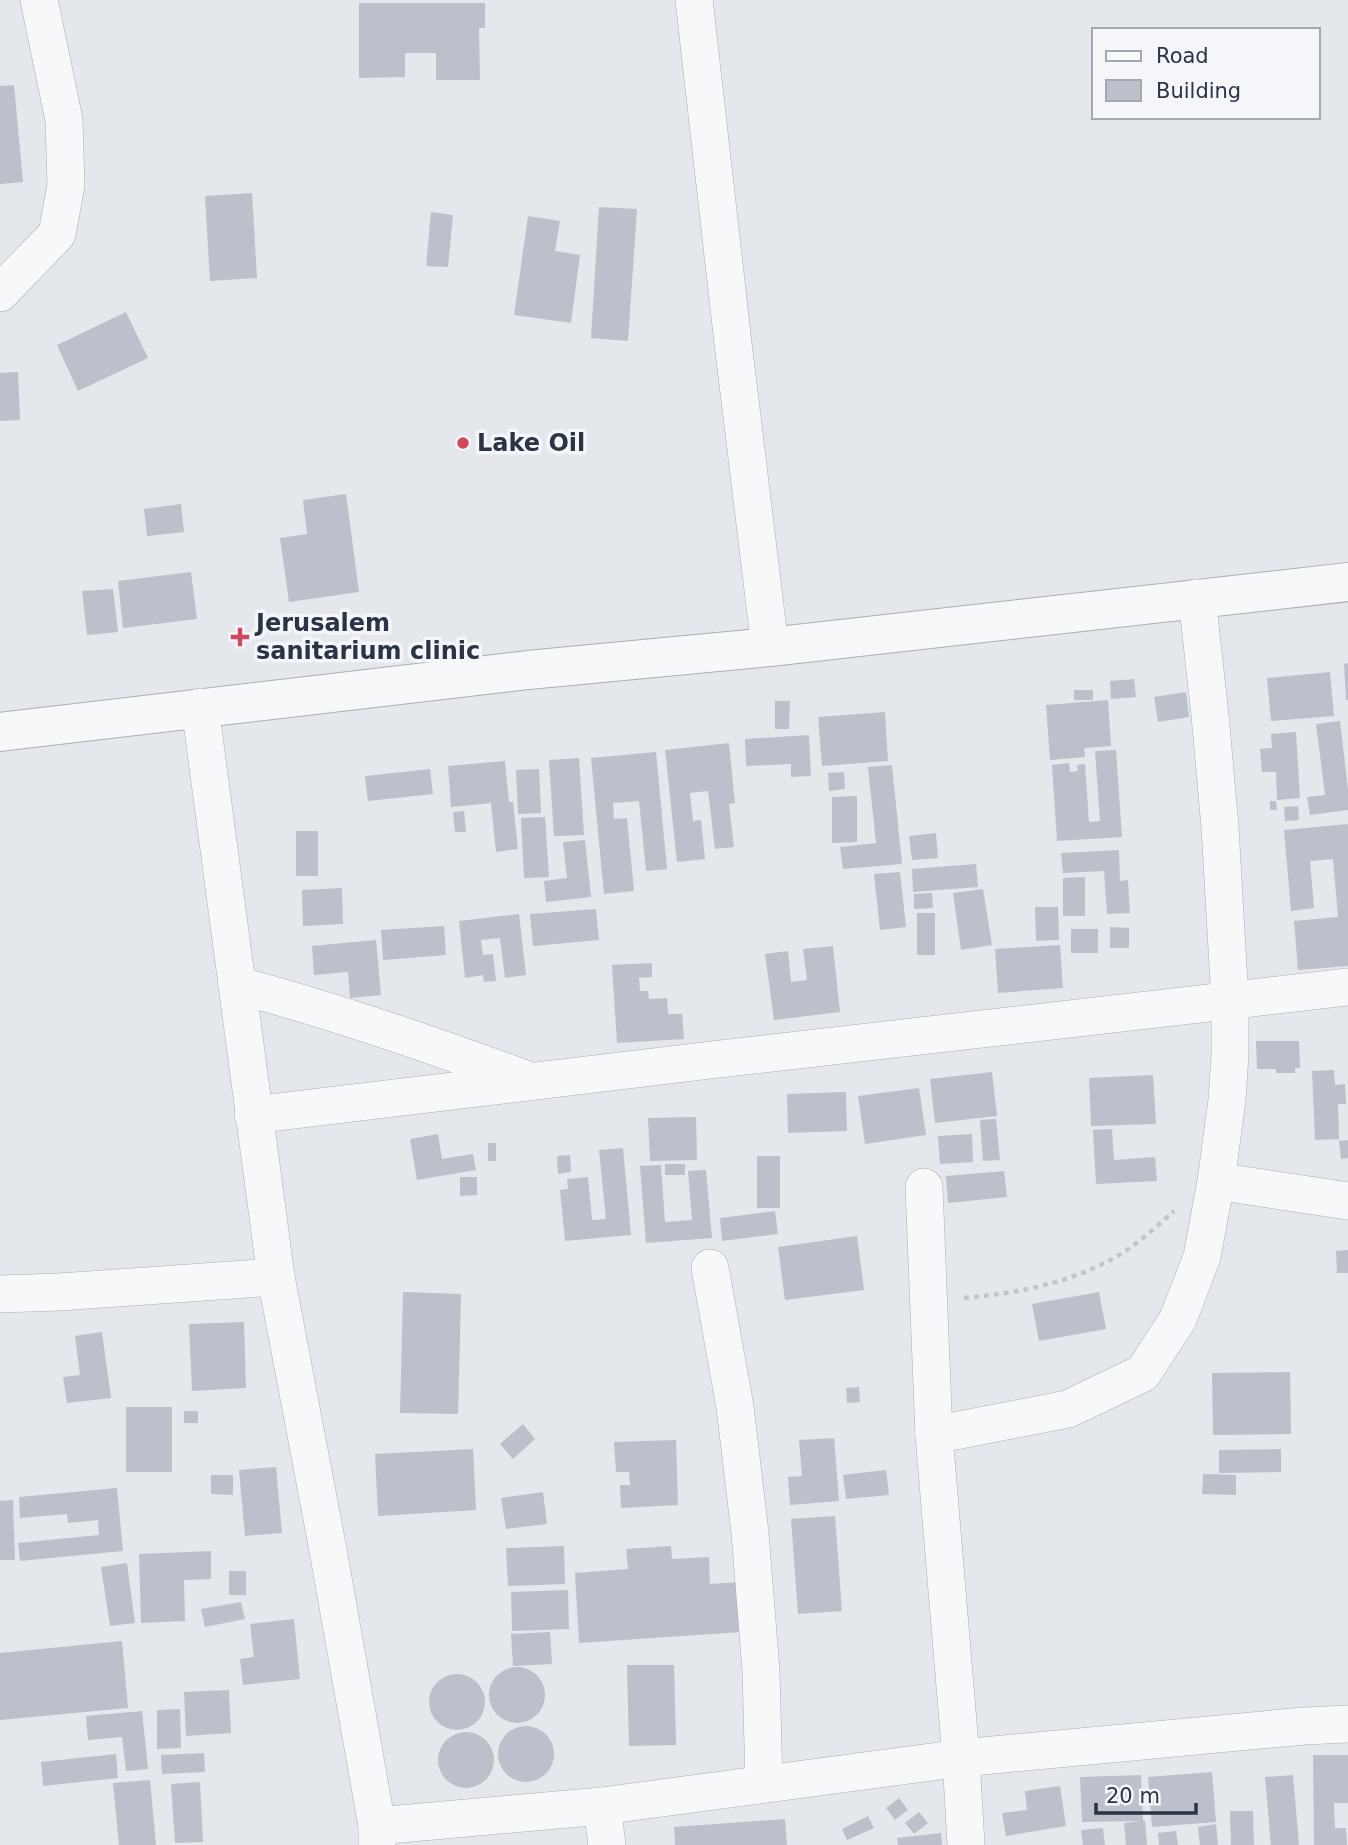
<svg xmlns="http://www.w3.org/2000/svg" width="1348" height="1845" font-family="'DejaVu Sans',sans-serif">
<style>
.building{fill:#bbc0ca}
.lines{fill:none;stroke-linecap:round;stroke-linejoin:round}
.minor-casing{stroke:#a9aeb7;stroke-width:38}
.tertiary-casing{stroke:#a9aeb7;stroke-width:40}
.path{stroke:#c2c5cb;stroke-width:4.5;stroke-dasharray:5 5;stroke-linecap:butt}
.minor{stroke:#f7f8fa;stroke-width:37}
.tertiary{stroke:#f7f8fa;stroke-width:38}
.poi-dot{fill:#d1495b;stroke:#f4f6f9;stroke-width:2.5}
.labels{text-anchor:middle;stroke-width:7;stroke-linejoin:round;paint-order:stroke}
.poi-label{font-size:24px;font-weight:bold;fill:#2b3445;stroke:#f4f6f9;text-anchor:start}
</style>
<rect width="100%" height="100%" fill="#e4e7ec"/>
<g class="building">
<path d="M359,3h126v25h-6l1,52h-44v-27h-31v24l-46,1z"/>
<path d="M14,85l9,97 -23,2v-98z"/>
<path d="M252,193l5,85 -47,3 -5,-85z"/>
<path d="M599,207l38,2 -9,132 -37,-3z"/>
<path d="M431,212l22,3 -5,52 -22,-1z"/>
<path d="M528,216l32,5 -5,30 25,4 -9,68 -57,-8z"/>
<path d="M126,312l22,46 -70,33 -21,-46z"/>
<path d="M18,372l2,48 -20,1v-48z"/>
<path d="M346,494l13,98 -70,10 -9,-64 27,-4 -4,-34z"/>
<path d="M181,504l3,28 -37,4 -3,-27z"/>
<path d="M191,572l6,47 -74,9 -5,-47z"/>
<path d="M113,589l5,43 -31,3 -5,-44z"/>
<path d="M1348,663v37h-2l-2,-36z"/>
<path d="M1330,672l4,44 -63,5 -4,-43z"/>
<path d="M1134,679l2,18 -25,2 -1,-18z"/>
<rect x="1074" y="690" width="19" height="10"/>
<path d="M1186,692l3,25 -31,5 -4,-25z"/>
<path d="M1108,700l3,46 -27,2 1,9 -35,3 -4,-55z"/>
<path d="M775,701h15l-1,28h-14z"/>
<path d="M885,712l3,49 -66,5 -4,-49z"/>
<path d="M1340,721l8,68v21l-38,5 -3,-18 18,-2 -9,-71z"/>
<path d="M1296,732l4,66 -23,2 -1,-28h-14l-2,-23 12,-1 -1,-14z"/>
<path d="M809,735l2,41 -20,1v-13l-45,2 -1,-27z"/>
<path d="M729,743l6,60 -6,1 5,43 -19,2 -7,-58 -18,2 3,28 8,-1 4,39 -28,3 -12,-112z"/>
<path d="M1116,750l6,87 -65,4 -5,-76 17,-2 1,9 8,-1 -1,-6 8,-1 4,58 11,-1 -5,-70z"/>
<path d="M656,752l11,117 -21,2 -7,-70 -26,2 1,16 13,-1 7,73 -30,3 -13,-136z"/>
<path d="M579,758l5,77 -30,1 -5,-76z"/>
<path d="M505,761l4,41h4l5,47 -22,3 -5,-49 -40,4 -3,-41z"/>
<path d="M892,765l10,99 -59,5 -3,-22 36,-4 -8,-76z"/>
<path d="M430,769l3,25 -65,7 -3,-25z"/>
<path d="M539,769l2,44 -23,1 -2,-44z"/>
<path d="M844,772l1,17 -16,2 -1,-18z"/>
<path d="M857,796v46l-25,1v-46z"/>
<path d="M1270,801h6l1,9h-7z"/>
<path d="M1298,806l1,14 -14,1 -1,-14z"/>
<path d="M464,811l2,21h-11l-2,-20z"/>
<path d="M545,817l4,60 -25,1 -3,-60z"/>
<path d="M1348,824v142l-50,4 -4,-49 44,-4 -5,-58 -23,2 4,47 -23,3 -7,-81z"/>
<rect x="296" y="831" width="22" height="45"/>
<path d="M936,833l2,25 -26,2 -3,-24z"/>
<path d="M585,840l6,57 -45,5 -2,-21 23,-3 -4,-36z"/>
<path d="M1119,850l1,31 8,-1 2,33 -23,1 -3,-43 -41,2 -2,-20z"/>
<path d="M976,864l2,23 -65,5 -1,-23z"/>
<path d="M900,872l6,55 -26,3 -6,-56z"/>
<path d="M1085,877v39h-22v-38z"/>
<path d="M342,888l1,36 -40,2 -1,-36z"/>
<path d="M983,889l9,56 -31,5 -8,-57z"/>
<path d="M932,893l1,15 -19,1v-15z"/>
<path d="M1035,907h23l1,33 -23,1z"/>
<path d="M596,909l3,31 -66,6 -3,-32z"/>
<rect x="917" y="913" width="18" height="42"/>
<path d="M519,914l7,61 -21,3 -5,-40 -19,2 2,15 10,-1 3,27 -12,1 -1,-7 -18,3 -6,-57z"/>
<path d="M444,926l2,29 -63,5 -2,-30z"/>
<path d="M1110,927l19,1v20h-19z"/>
<rect x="1071" y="929" width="27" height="24"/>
<path d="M376,940l5,55 -31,3 -2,-26 -34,3 -2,-29z"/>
<path d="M1060,945l3,43 -65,5 -3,-44z"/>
<path d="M833,946l7,66 -66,8 -9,-66 23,-3 3,31 16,-2 -4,-31z"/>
<path d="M652,963v14l-13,1 1,13h8l1,8 18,-1 1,16h14l2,25 -67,4 -5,-78z"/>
<path d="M1256,1041h43l1,27h-5v5h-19v-4h-19z"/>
<path d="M1334,1070l1,15 10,-1 1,20h-8l1,35 -24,1 -3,-69z"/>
<path d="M992,1072l5,44 -62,7 -5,-44z"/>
<path d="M1153,1075l3,49 -65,2 -2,-48z"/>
<path d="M919,1088l7,47 -61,9 -7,-48z"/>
<path d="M846,1092l1,39 -59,2 -1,-39z"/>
<path d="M696,1117l1,43 -47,1 -2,-43z"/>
<path d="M996,1119l4,41 -17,1 -3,-41z"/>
<path d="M1112,1129l2,31 41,-3 2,24 -61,3 -3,-54z"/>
<path d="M438,1134l4,25 31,-5 3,16 -59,10 -7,-41z"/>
<path d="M972,1134l1,28 -33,2 -2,-28z"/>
<path d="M1348,1140v18l-7,1 -2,-18z"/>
<rect x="488" y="1143" width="8" height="18"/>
<path d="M623,1148l8,87 -66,6 -5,-51 8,-1 -1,-10 21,-2 4,43 14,-1 -7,-69z"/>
<path d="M570,1155l1,17 -13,2 -1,-18z"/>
<rect x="757" y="1156" width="23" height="52"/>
<rect x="665" y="1164" width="20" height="11"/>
<path d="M661,1165l4,57 27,-2 -4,-49 18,-1 6,68 -66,5 -6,-77z"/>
<path d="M1004,1171l3,26 -59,6 -2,-27z"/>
<path d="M460,1177h17v18l-17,1z"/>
<path d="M775,1211l3,23 -56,7 -2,-23z"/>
<path d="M857,1236l7,54 -79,10 -7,-53z"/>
<path d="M1348,1250v23h-11l-1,-22z"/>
<path d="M403,1292l58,2 -3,120 -58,-1z"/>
<path d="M1099,1292l7,37 -67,12 -7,-37z"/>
<path d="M244,1322l2,66 -54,3 -3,-67z"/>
<path d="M102,1332l9,66 -44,5 -4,-26 17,-2 -5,-39z"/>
<path d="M1290,1372l1,62 -78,1 -1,-62z"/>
<path d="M859,1387l1,15 -13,1 -1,-15z"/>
<rect x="126" y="1407" width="46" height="65"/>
<rect x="184" y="1411" width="14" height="12"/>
<path d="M523,1424l12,15 -22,20 -13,-15z"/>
<path d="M834,1438l5,63 -49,4 -2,-28 14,-1 -3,-36z"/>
<path d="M676,1440l2,65 -57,3 -1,-23h10l-1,-13h-13l-2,-30z"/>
<path d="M473,1449l3,61 -98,6 -3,-62z"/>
<path d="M1281,1449v23l-62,1v-23z"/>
<path d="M276,1467l6,66 -37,3 -6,-66z"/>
<path d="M886,1470l3,25 -43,4 -3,-24z"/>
<path d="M1203,1474l33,1v20l-34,-1z"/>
<path d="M211,1475h22v20l-22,-1z"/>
<path d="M117,1488l6,63 -103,10 -2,-18 81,-8 -1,-15 -30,3 -1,-9 -47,4 -1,-21z"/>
<path d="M543,1492l4,32 -41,5 -5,-31z"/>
<path d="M13,1500l2,60h-15v-59z"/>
<path d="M835,1516l7,95 -44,3 -7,-95z"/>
<path d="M564,1546l1,38 -57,2 -2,-38z"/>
<path d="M671,1546l1,13 37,-2 1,27 29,-2 3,50 -163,11 -4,-70 53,-4 -2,-20z"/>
<path d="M211,1551v28l-27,1 1,41 -44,2 -2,-69z"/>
<path d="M127,1563l8,60 -25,3 -9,-59z"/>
<rect x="229" y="1571" width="17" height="24"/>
<path d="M568,1590l1,39 -57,2 -1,-39z"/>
<path d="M241,1602l4,17 -40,8 -4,-18z"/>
<path d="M294,1619l6,60 -57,6 -3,-26 14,-2 -4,-33z"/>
<path d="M550,1632l2,32 -39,2 -2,-32z"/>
<path d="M122,1641l6,67 -128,12v-67z"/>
<path d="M627,1665h47l2,80 -47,1z"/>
<circle cx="517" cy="1695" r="28"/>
<circle cx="457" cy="1702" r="28"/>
<path d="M229,1690l2,43 -45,3 -2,-44z"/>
<path d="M180,1709l1,39 -24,1v-39z"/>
<path d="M142,1711l6,58 -22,2 -4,-34 -34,3 -2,-24z"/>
<circle cx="526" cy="1754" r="28"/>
<circle cx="466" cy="1760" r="28"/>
<path d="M204,1753l1,19 -43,2 -1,-19z"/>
<path d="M116,1754l2,24 -75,8 -2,-24z"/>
<path d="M1313,1755h35v48h-14l1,25h11l1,17h-33z"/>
<path d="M1212,1772l4,50 -64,5 -4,-50z"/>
<path d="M1141,1775l2,46 -61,1 -2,-45z"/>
<path d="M1293,1775l6,70h-28l-6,-68z"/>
<path d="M150,1780l6,65h-37l-6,-62z"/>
<path d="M200,1782l3,60 -28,1 -4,-59z"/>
<path d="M1060,1786l6,40 -60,10 -4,-23 25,-3 -2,-19z"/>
<path d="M899,1798l9,12 -13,10 -9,-12z"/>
<path d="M1230,1811h23l1,34h-23z"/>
<path d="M919,1812l9,11 -14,11 -9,-11z"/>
<path d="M868,1816l6,12 -27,12 -5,-11z"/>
<path d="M785,1819l2,26h-112l-1,-18z"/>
<path d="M1141,1821h4l2,24h-21l-2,-22z"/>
<path d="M1216,1824l2,21h-18l-2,-18z"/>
<path d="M1103,1828l2,17h-22l-2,-15z"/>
<path d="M1176,1831l2,14h-19l-1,-12z"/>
<path d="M941,1833l1,12h-44l-1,-7z"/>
</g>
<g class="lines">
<g class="minor-casing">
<g id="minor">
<path d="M694,0l39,343 37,304"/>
<path d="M0,293l57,-59 9,-49 -2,-65 -25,-120"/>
<path d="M200,707l76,570 52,273 49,276v19"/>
<path d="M237,985c98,26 193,59 288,94"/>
<path d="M253,1115l458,-55 637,-73"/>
<path d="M1216,1181l132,20"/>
<path d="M924,1187l10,248 27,323 5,87"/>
<path d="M710,1268l25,139 15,126 11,138 3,112"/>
<path d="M0,1294l59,-2 217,-15"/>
<path d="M934,1435l134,-26 75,-36 35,-54 24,-62 14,-76 11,-81 3,-45v-54l-10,-174 -10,-112 -13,-117"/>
<path d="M602,1806l5,39"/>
<path d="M377,1826l225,-20 359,-48 343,-32 44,-2"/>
</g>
</g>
<g class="tertiary-casing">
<path id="tertiary" d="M0,732l528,-62 242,-23 578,-65"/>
</g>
<path class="path" d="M964,1298c54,-5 108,-15 155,-43 20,-12 38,-29 55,-44"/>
<use href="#minor" class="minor"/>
<use href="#tertiary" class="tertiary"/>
</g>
<g class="poi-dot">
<circle cx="463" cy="443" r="7"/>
<path d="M236.5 626.5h7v7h7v7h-7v7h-7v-7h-7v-7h7z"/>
</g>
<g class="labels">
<g class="poi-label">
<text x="477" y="451">Lake Oil</text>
<text x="256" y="631">Jerusalem<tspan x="256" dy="28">sanitarium clinic</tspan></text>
</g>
</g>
<rect x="1092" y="28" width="228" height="91" fill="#f4f6f9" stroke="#a4a8b1" stroke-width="2"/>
<rect x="1106" y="51" width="35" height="10" fill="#f7f8fa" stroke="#a4a8b1" stroke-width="2"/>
<text x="1156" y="63" font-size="21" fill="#2b3445">Road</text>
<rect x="1106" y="80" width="35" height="21" fill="#bbc0ca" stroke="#a4a8b1" stroke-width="2"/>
<text x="1156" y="98" font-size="21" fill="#2b3445">Building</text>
<path d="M1096 1803v10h100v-10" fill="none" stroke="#2b3445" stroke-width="3.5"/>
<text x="1106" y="1803" font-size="21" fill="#2b3445" stroke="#f4f6f9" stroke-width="5" paint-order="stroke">20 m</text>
</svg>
